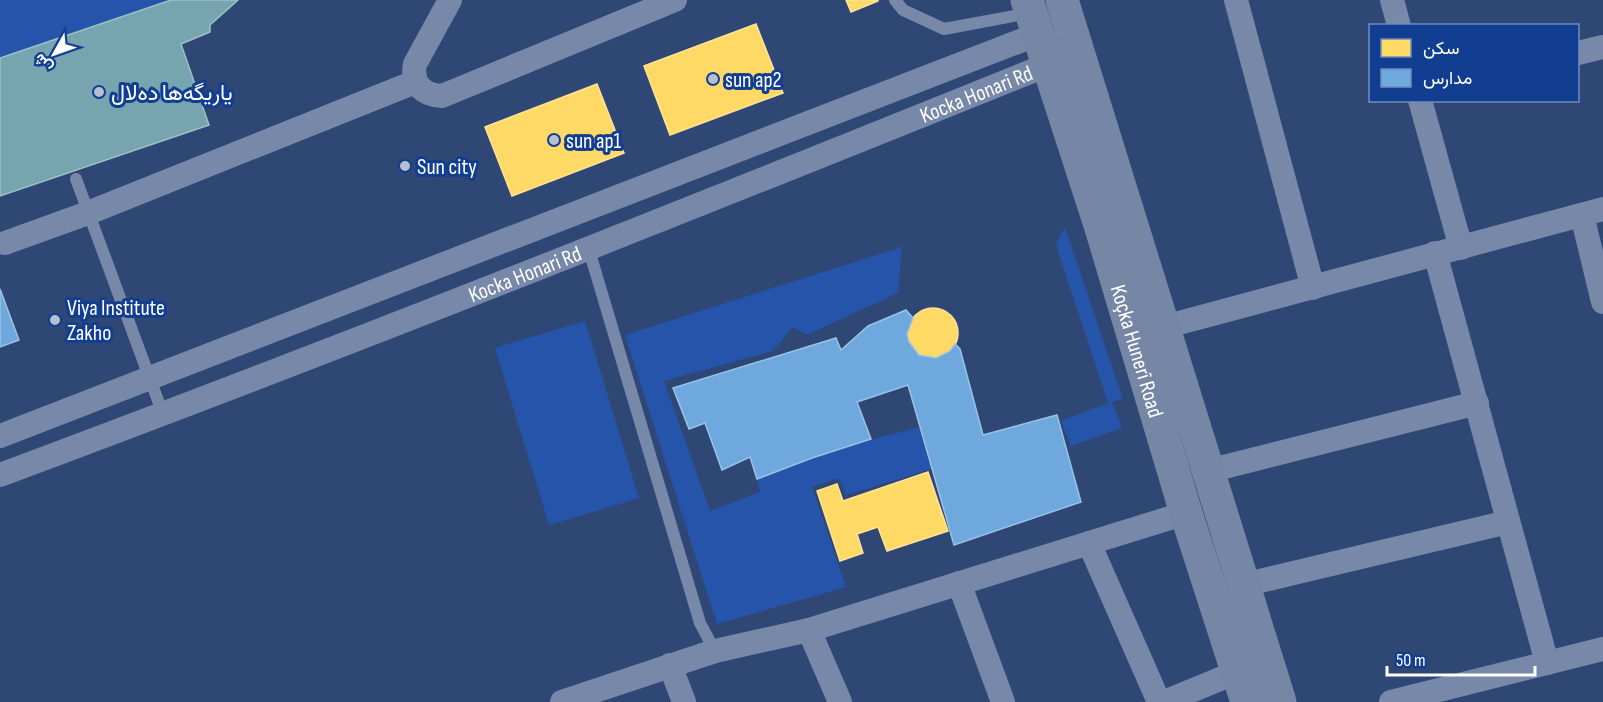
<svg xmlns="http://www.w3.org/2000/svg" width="1603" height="702" font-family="'Sofia Sans Condensed',Vazirmatn,sans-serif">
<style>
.green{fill:#2554aa}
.homes{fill:#ffd966;stroke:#ffe494;stroke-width:1.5}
.schools{fill:#6fa8dc;stroke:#9ac2e6;stroke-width:1.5}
.public{fill:#76a5af;stroke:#9fc0c7;stroke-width:1.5}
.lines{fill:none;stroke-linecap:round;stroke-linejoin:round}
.service{stroke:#7788a8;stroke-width:12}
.minor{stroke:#7788a8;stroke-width:24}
.primary{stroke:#7687a6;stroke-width:33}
.poi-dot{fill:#b6bfcf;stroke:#123e92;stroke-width:2}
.labels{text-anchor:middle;stroke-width:6;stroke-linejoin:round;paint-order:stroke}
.poi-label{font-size:22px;fill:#fff;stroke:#123e92;text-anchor:start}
.street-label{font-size:22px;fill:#fff;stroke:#123e92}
</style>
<rect width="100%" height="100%" fill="#2f4775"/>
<g class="green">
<path d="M0,0h171l-171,58z"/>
<path d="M1065,227l58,172 -11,3 10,26 -51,18 -10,-25 47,-18 -52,-158z"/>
<path d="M902,247l-4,46 -91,42 -14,-8 -20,24 -109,30 46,130 50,-19 -3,-13c54,-21 107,-39 163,-52l12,42 -86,26 -7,-17 -27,9 34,100 -129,37 -92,-289z"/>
<path d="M585,321l54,177 -90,27 -54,-177z"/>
</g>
<g class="homes">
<path d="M846,0h32v1l-27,11z"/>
<path d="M756,24l27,69 -113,42 -26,-69z"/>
<path d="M597,84l27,69 -112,43 -27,-69z"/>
<circle cx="933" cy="333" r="25"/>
<path d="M928,472l20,59 -61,20 -9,-24 -21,7 6,19 -23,8 -23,-70 20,-7 6,17z"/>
</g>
<g class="schools">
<path d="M0,289l19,51 -19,7z"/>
<path d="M906,310l7,8 -6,16 2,8 10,13 17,3 14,-7 5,-7 5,5 23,86 74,-20 24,87 -127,43 -46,-160 -51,17 14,37 -59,19 -55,21 -7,-22 -28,13 -17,-47 -16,6 -16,-41 163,-50 5,12 27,-24z"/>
</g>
<path class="public" d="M171,0h67l-28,25v7l-29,12 28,81 -209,71v-138z"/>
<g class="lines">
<g class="service">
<path d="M895,0l8,10 41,19 86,-16"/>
<path d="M76,179l87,235"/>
<path d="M589,250l111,373 15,28"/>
</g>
<g class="minor">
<path d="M450,0l-35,64c-4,20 8,31 27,32l233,-96"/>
<path d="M1236,0l77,288"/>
<path d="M1392,0l7,26"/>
<path d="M1578,53l25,-6"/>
<path d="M1420,100l41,148"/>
<path d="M1582,215l21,87"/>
<path d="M5,243l83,-30 327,-131"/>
<path d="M1435,253l112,410"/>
<path d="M1164,327l439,-118"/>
<path d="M0,436l1038,-402"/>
<path d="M1208,471l269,-68"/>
<path id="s1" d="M0,475c352,-131 700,-270 1047,-410"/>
<path d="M1089,543l70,159"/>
<path d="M959,583l44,119"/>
<path d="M1243,585l265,-63"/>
<path d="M809,630l31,72"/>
<path d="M670,665l14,37"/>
<path d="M562,702l153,-51 94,-21 377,-117"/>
<path d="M1164,702l73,-30"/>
<path d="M1391,702l212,-53"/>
</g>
<g class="primary">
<path id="s2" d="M1027,0l74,228 85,285 61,189"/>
<path d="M1062,0l218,702"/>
</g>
</g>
<g class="poi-dot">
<circle cx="713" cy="79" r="6"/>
<circle cx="99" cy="92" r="6"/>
<circle cx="554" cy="140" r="6"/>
<circle cx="405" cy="166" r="6"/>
<circle cx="55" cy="320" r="6"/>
</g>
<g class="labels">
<g class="poi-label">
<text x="725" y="87">sun ap2</text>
<text x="111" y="100">یاریگەها دەلال</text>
<text x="566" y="148">sun ap1</text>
<text x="417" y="174">Sun city</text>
<text x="67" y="315">Viya Institute<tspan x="67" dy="25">Zakho</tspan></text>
</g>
<g class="street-label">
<text dy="8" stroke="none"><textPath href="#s1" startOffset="1048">Kocka Honari Rd</textPath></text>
<text dy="8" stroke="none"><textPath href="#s1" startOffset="562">Kocka Honari Rd</textPath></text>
<text dy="8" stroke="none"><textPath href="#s2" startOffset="368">Koçka Hunerî Road</textPath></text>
</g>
</g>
<rect x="1369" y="24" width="210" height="78" fill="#123e92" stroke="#718bbe" stroke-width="1.5"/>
<rect x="1381" y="39" width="30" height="18" fill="#ffd966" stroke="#718bbe" stroke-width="1.5"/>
<text x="1423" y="54" font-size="18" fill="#ffffff">سكن</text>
<rect x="1381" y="69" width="30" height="18" fill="#6fa8dc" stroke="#718bbe" stroke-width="1.5"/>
<text x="1423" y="84" font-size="18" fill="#ffffff">مدارس</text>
<g transform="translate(54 54) rotate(230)" stroke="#123e92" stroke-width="4.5" paint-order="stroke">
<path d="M0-4.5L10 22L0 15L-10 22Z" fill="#ffffff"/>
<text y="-9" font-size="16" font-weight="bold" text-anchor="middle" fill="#ffffff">ش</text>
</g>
<path d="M1387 666v9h148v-9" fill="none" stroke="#ffffff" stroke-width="3"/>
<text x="1396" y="666" font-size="18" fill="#ffffff" stroke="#123e92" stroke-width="4.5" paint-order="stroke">50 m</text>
</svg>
